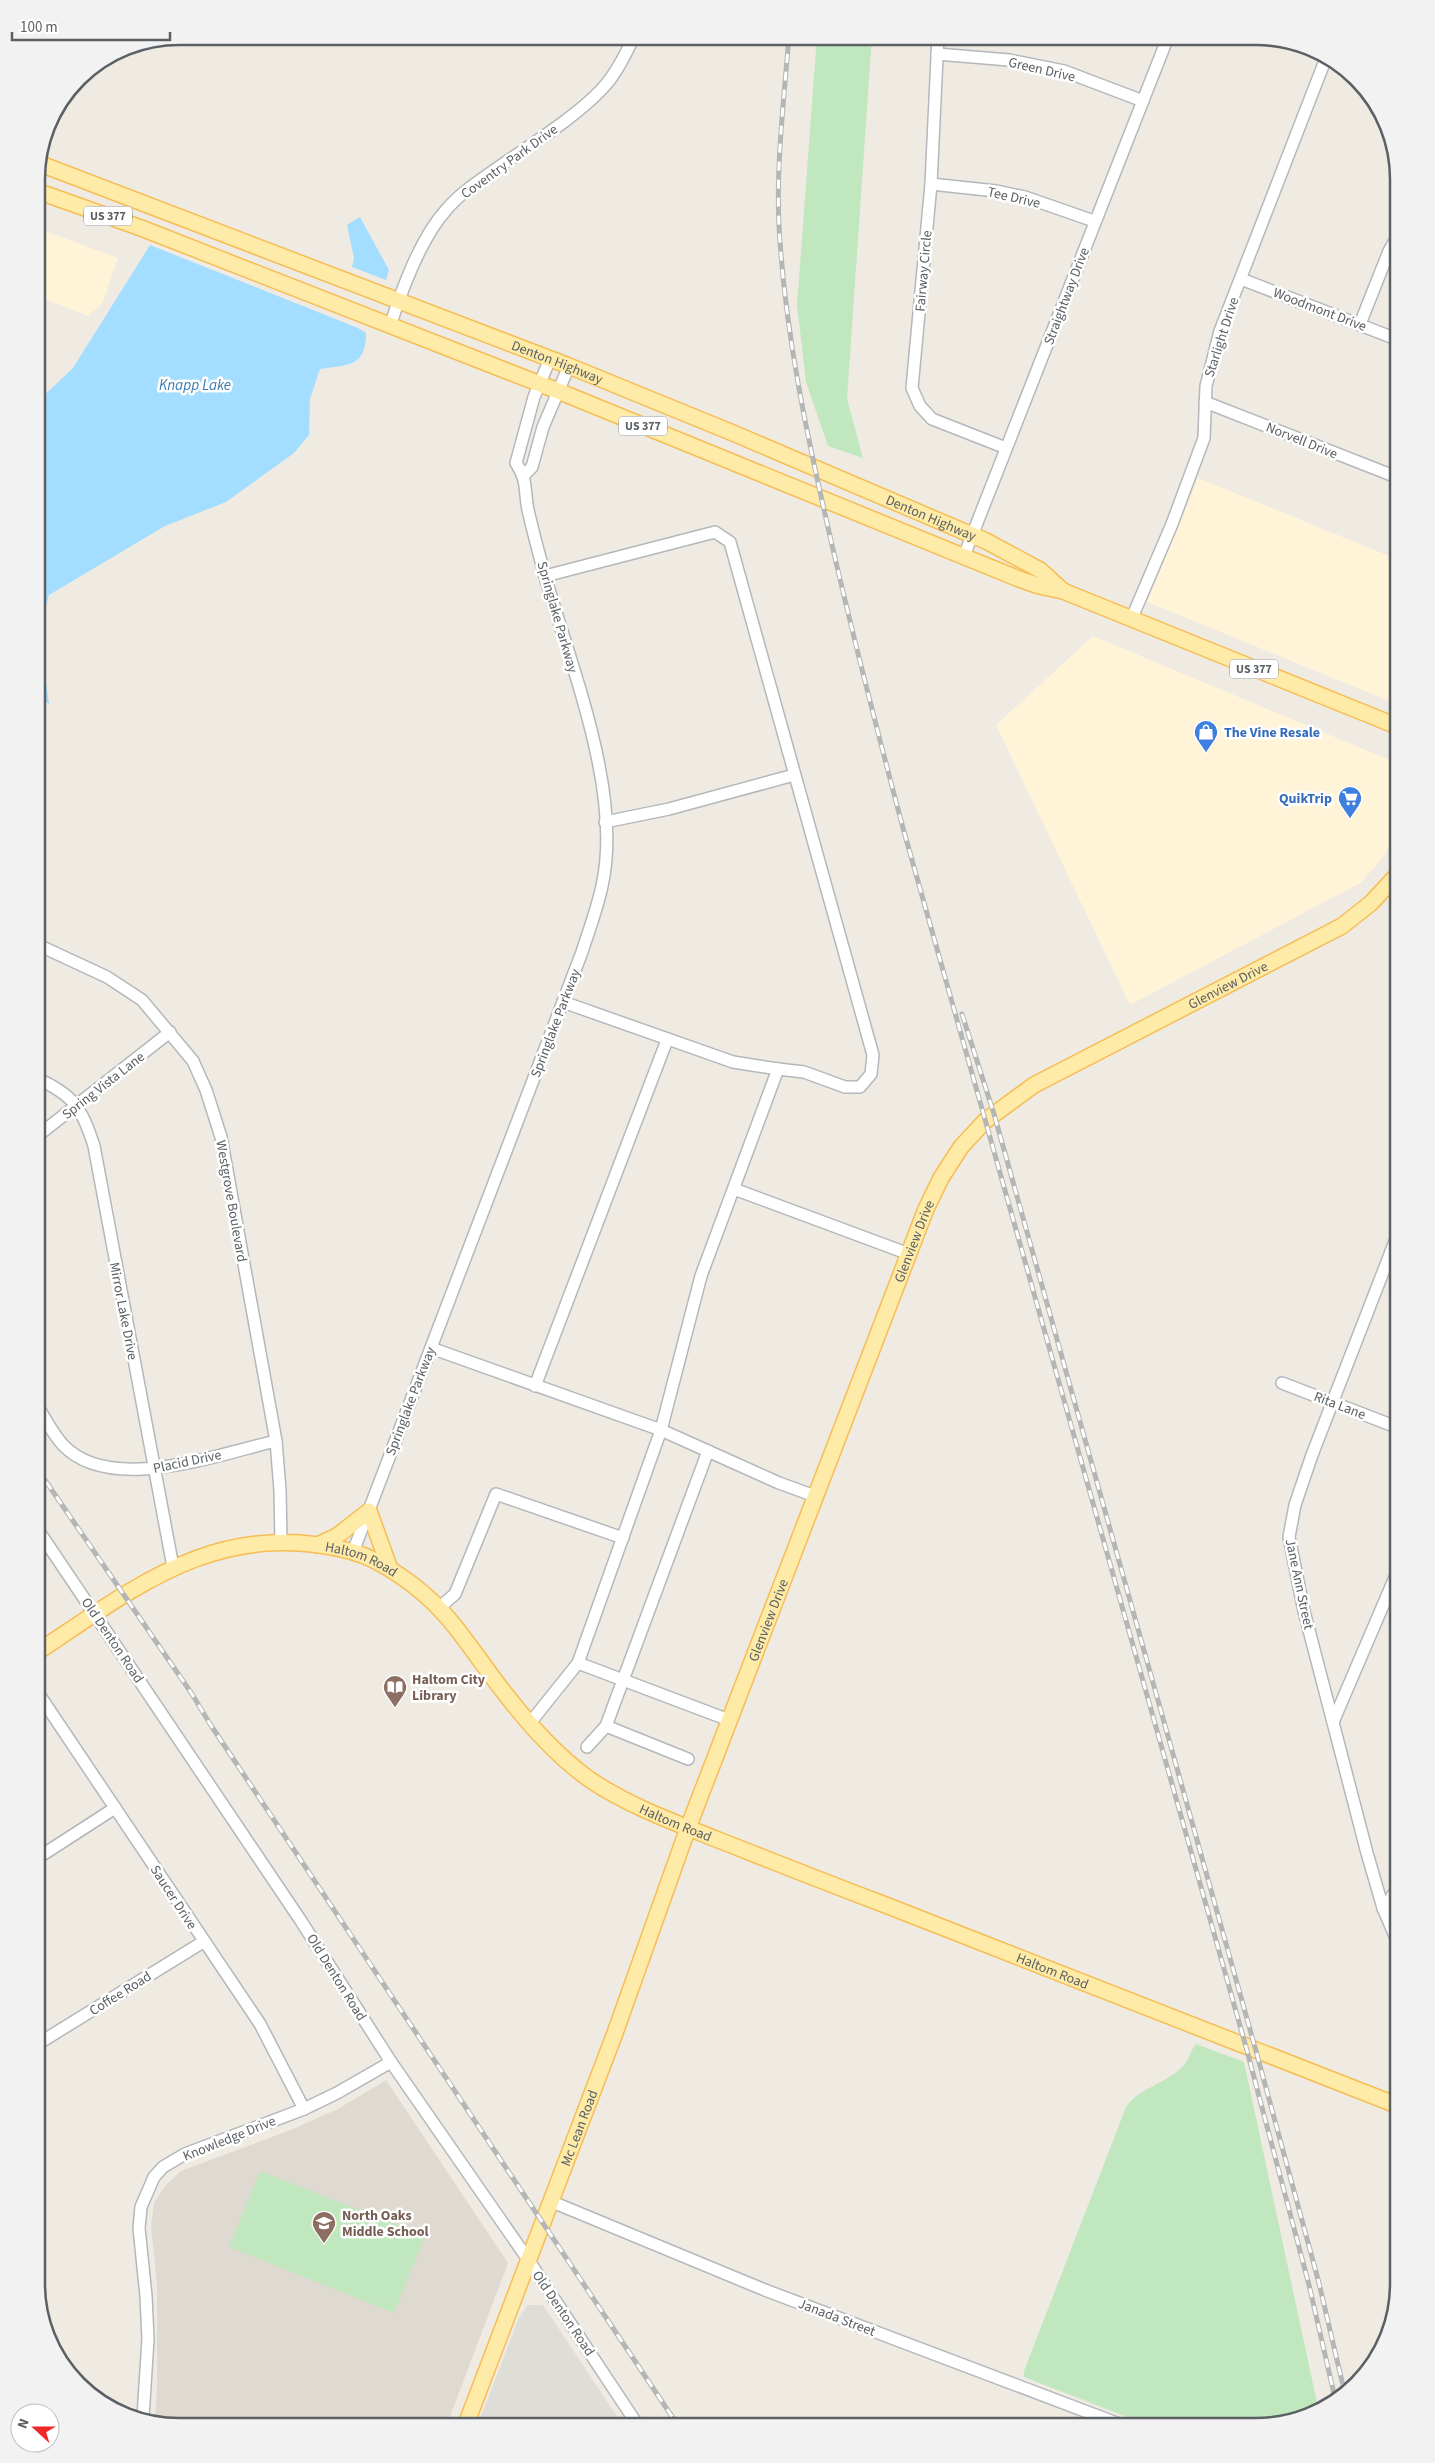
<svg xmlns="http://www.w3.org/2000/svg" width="1435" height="2463" font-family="'Source Sans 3',sans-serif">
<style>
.commercial{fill:#fff3d8}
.industrial{fill:#dfddd8}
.education{fill:#dfdad1}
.green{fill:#c1e7be}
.water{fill:#a3ddff}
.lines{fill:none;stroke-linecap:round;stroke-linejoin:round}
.minor-casing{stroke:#b4b7bb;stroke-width:14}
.major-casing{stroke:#f6bd54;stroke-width:18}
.minor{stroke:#fff;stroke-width:11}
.major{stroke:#ffeba8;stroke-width:15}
.rail-casing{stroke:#b4b5b5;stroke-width:5}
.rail{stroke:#fff;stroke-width:3;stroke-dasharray:9;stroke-linecap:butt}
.labels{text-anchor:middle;stroke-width:5;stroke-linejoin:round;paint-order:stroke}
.shield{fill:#fff;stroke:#8c9092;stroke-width:1}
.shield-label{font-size:12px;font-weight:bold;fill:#5b6064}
.street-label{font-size:14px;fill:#5b6064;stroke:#fff}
.shop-label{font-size:14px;font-weight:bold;fill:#366cbe;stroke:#fff;text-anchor:start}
.education-label{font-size:14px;font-weight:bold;fill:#785e54;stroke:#fff;text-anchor:start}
.water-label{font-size:15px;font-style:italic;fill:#397aac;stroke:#fff}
.rim{fill:none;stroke:#5b6064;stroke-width:2.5}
</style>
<rect width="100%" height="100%" fill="#efebe3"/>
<g class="commercial">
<path d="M37,228l81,30 -16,46 -14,12 -46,-18 -5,13z"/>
<path d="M1198,478l201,82v145l-252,-103z"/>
<path d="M1093,636l306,128v64l-13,25 -24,29 -232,123 -134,-280z"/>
</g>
<path class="industrial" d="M527,2305h16l81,122h-147l41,-107z"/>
<path class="education" d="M386,2080l122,183 -62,164 -276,-1 -15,-5 2,-39v-97l-6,-59 3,-23 11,-17 16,-15 112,-42 45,-20z"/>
<g class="green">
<path d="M817,36h55l-25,363 16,59 -35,-12 -22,-64 -9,-77z"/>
<path d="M1196,2044l48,18 75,350 -64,15h-102l-129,-50v-6l102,-264c14,-20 40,-23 56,-40 7,-6 8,-16 14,-23z"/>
<path d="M260,2171l165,65 -31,77 -165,-66z"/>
</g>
<g class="water">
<path d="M360,217l29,53 -3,10 -34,-13 2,-9 -7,-33z"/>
<path d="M150,245l208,83 8,5c0,34 -18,32 -46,36l-10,30 -1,36 -15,18 -68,49 -61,24 -116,69 -10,36 10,73 -13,-9 1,-293 36,-34z"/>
</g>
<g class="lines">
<g class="minor-casing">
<g id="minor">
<path d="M938,36l-7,148 -19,204 8,18 12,13 74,29"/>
<path d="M937,54l72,6 55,11 79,30"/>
<path d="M931,184l65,7 29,6 69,24"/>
<path d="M1241,279l158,61"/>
<path d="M1360,324l29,-73 10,-17"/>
<path d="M390,326c12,-37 30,-87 56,-116 15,-18 35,-30 53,-43 31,-22 75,-49 101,-76 15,-15 25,-35 34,-55"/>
<path d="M1205,402l194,76"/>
<path d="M524,475l8,-8 11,-40 26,-61"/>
<path d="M964,556l204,-519"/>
<path d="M1131,620l41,-96 32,-86 2,-52 14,-55 106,-273"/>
<path d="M605,822l64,-13 125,-34"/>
<path d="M36,944l71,33 35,23 51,61 13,29 15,47 55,304 4,49 1,52"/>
<path d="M563,1002l170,60 45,7"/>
<path d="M36,1078c38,17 46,30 58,68l79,421"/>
<path d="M36,1137l134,-105"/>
<path d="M734,1189l175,65"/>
<path d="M431,1348l230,82 118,53 36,13"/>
<path d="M1282,1383l117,45"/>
<path d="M535,1386l132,-346"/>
<path d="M36,1403c8,14 16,30 27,42 47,50 156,9 213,-4"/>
<path d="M36,1527l265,394 90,141 136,196 112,169"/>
<path d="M353,1552l229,-600c7,-22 15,-43 20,-66 21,-93 -31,-219 -57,-310 -6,-22 -12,-44 -17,-66 -4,-20 0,-29 -12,-47l18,-66 16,-38"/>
<path d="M440,1607l15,-13 41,-100 127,44"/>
<path d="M578,1663l151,57"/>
<path d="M36,1690l224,334 44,85"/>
<path d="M1333,1722l66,-154"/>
<path d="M530,1723l48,-60 83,-233 40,-154 77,-207 26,3 41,15h15l11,-13 2,-19 -143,-513 -15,-10 -170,44"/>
<path d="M606,1726l82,33"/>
<path d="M587,1747l19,-21 102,-275"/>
<path d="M36,1859l79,-51"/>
<path d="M1383,1908l16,-21"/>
<path d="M1399,1945l-16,-37 -16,-55 -63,-242 -15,-74 6,-32 17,-50 87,-224"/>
<path d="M36,2045l167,-103"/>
<path d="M550,2201l215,89 362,137"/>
<path d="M143,2417l5,-78 -2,-43 -7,-68 2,-21 13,-30 9,-10 22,-13 119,-45 33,-16 54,-31"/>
</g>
</g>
<g class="major-casing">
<g id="major">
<path id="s1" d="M38,163l531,203 164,67 253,108 54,29 23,21"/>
<path d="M37,191l104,37 417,163 461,188 20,7 24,5 336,136"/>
<path d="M318,1545l19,-9 32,-25 21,58"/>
<path id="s2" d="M36,1653c104,-69 182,-134 314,-102 18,5 35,14 49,24 53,35 70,74 108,121 24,31 50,60 82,83 38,26 84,43 127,60 56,22 111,44 167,65 172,67 343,136 516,202"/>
<path id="s3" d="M465,2427l150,-394 73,-205 238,-619 15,-31 20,-31 24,-26 49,-36 308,-159 29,-23 28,-30"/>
</g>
</g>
<use href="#minor" class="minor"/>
<use href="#major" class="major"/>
<g class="rail-casing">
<g id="rail">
<path d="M789,36c-5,63 -13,128 -10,190 6,109 29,214 53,319 22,95 46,189 71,283l343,1219 63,238 26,113"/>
<path d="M962,1014l32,100 262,937 63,232 25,107"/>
<path d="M36,1467l156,227 18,30 469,703"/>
</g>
</g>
<use href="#rail" class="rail"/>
</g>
<defs>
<g id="shop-pin" transform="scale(1.25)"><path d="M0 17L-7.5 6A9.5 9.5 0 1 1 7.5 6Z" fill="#3f7fe0" stroke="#fff"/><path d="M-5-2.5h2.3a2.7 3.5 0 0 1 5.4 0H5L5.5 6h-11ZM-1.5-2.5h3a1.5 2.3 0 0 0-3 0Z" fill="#fff"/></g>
<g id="supermarket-pin" transform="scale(1.25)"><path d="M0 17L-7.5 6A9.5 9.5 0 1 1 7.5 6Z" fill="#3f7fe0" stroke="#fff"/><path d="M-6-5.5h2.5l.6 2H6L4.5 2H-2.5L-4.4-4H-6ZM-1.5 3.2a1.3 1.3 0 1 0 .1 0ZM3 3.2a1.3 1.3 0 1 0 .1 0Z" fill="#fff"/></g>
<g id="library-pin" transform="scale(1.25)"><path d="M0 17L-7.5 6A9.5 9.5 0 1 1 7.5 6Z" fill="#8d6e63" stroke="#fff"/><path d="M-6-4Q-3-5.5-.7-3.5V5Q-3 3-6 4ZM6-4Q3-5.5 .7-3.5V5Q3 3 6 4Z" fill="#fff"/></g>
<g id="school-pin" transform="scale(1.25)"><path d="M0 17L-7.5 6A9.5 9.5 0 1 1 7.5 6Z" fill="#8d6e63" stroke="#fff"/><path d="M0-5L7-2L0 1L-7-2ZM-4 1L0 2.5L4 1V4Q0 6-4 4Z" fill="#fff"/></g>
</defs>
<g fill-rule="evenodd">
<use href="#shop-pin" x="1206" y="732"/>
<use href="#supermarket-pin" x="1350" y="798"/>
<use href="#library-pin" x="395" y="1687"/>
<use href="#school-pin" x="324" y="2223"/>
</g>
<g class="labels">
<g class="shield">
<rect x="84" y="206.5" width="48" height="19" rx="4"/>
<rect x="619" y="416.5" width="48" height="19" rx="4"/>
<rect x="1230" y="659.5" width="48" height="19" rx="4"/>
</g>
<g class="shield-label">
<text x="108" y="220">US 377</text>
<text x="643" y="430">US 377</text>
<text x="1254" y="673">US 377</text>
</g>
<g class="street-label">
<text transform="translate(1042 69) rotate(13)" y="5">Green Drive</text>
<text transform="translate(509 161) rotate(-36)" y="5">Coventry Park Drive</text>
<text transform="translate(1014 197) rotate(13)" y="5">Tee Drive</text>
<text transform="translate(923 271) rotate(-85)" y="5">Fairway Circle</text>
<text transform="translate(1066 296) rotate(-69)" y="5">Straightway Drive</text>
<text transform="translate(1320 309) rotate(21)" y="5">Woodmont Drive</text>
<text transform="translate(1221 337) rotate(-72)" y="5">Starlight Drive</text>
<text dy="5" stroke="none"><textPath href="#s1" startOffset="556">Denton Highway</textPath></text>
<text transform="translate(1302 440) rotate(22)" y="5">Norvell Drive</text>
<text dy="5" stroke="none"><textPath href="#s1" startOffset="961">Denton Highway</textPath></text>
<text transform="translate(558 617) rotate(74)" y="5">Springlake Parkway</text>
<text dy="5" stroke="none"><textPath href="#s3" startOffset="1688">Glenview Drive</textPath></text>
<text transform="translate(555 1023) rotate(-69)" y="5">Springlake Parkway</text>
<text transform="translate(103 1085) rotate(-38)" y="5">Spring Vista Lane</text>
<text transform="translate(232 1201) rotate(80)" y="5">Westgrove Boulevard</text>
<text dy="5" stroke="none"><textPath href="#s3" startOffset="1268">Glenview Drive</textPath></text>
<text transform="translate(124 1311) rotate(79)" y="5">Mirror Lake Drive</text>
<text transform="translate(410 1401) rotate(-69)" y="5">Springlake Parkway</text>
<text transform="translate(1340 1405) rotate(21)" y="5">Rita Lane</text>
<text transform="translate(187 1461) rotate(-12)" y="5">Placid Drive</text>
<text dy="5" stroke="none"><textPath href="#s2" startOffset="356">Haltom Road</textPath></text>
<text transform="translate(1300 1584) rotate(78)" y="5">Jane Ann Street</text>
<text dy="5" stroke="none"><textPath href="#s3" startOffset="862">Glenview Drive</textPath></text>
<text transform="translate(113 1640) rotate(56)" y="5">Old Denton Road</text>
<text dy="5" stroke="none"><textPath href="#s2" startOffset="775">Haltom Road</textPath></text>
<text transform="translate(174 1897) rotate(57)" y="5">Saucer Drive</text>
<text dy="5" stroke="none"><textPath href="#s2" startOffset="1180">Haltom Road</textPath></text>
<text transform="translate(337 1977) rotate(58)" y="5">Old Denton Road</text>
<text transform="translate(120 1993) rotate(-32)" y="5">Coffee Road</text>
<text dy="5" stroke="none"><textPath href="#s3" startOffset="320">Mc Lean Road</textPath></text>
<text transform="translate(229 2138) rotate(-22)" y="5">Knowledge Drive</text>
<text transform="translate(564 2313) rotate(56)" y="5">Old Denton Road</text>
<text transform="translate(837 2317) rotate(21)" y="5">Janada Street</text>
</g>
<g class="shop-label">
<text x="1224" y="737">The Vine Resale</text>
<text x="1332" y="803" text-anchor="end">QuikTrip</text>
</g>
<g class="education-label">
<text x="412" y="1684">Haltom City<tspan x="412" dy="16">Library</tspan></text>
<text x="342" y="2220">North Oaks<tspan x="342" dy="16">Middle School</tspan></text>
</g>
<g class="water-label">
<text x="195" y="390">Knapp Lake</text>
</g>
</g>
<path d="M0 0H1435V2463H0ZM179 45H1256A134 134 0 0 1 1390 179V2284A134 134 0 0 1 1256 2418H179A134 134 0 0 1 45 2284V179A134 134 0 0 1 179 45Z" fill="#f2f2f3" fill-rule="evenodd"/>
<path class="rim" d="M179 45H1256A134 134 0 0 1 1390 179V2284A134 134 0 0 1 1256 2418H179A134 134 0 0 1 45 2284V179A134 134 0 0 1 179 45Z"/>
<g transform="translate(35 2428) rotate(291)"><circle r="24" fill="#ffffff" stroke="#bdbfc1"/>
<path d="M0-4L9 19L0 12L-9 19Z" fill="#ef2928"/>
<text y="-8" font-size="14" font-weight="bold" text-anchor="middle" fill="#5b6064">N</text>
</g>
<path d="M12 32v8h158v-8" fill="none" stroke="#5b6064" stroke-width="2.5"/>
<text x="20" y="32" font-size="15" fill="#5b6064" stroke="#ffffff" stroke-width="4" paint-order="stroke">100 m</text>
</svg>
